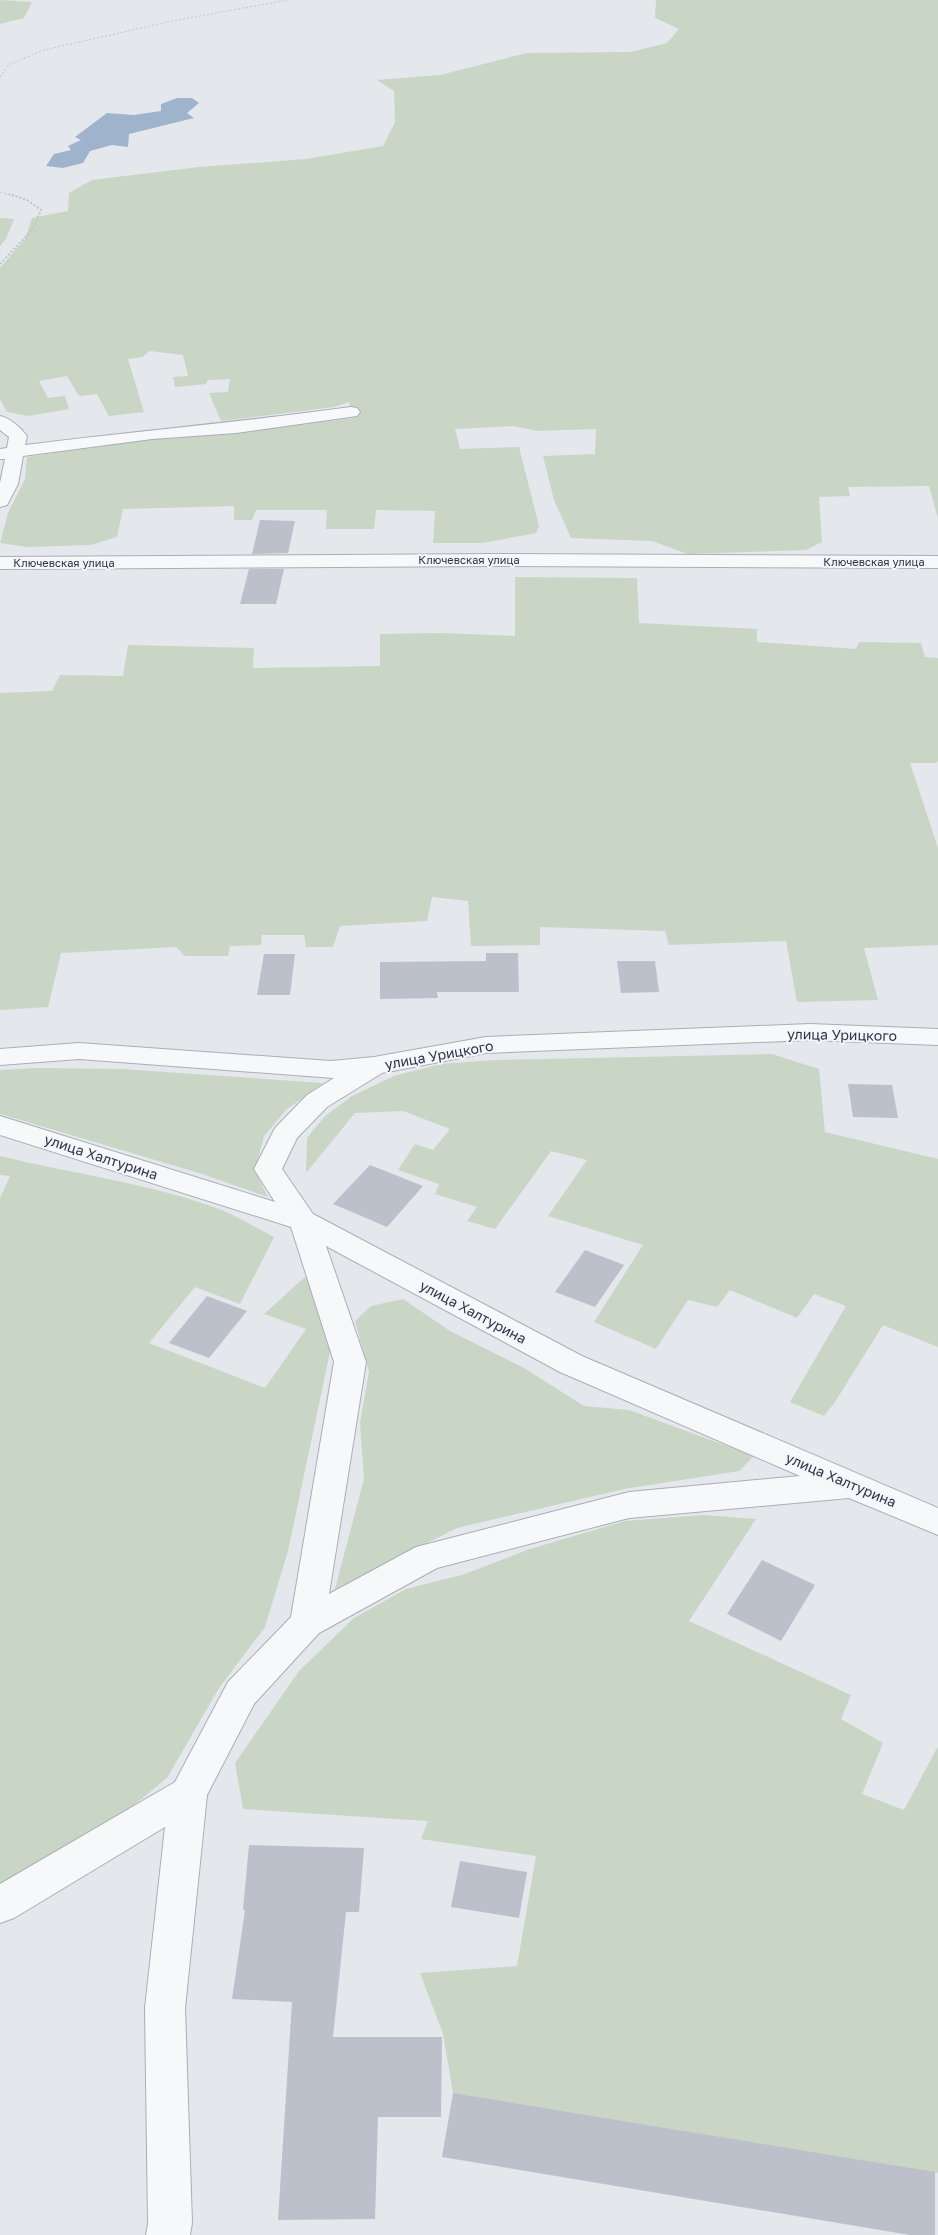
<svg xmlns="http://www.w3.org/2000/svg" width="938" height="2235" font-family="'Golos Text',sans-serif">
<style>
.green{fill:#c9d6c5}
.water{fill:#9fb4cc}
.building{fill:#bbc0ca}
.lines{fill:none;stroke-linecap:round;stroke-linejoin:round}
.minor-casing{stroke:#a9aeb7;stroke-width:2}
.path-far1{stroke:#c2c5cb;stroke-width:1;stroke-dasharray:2 2;stroke-linecap:butt}
.path{stroke:#c2c5cb;stroke-width:2;stroke-dasharray:2 2;stroke-linecap:butt}
.minor{fill:#f7f8fa;fill-rule:evenodd}
.labels{text-anchor:middle;stroke-width:4;stroke-linejoin:round;paint-order:stroke}
.far-street-label{font-size:11px;fill:#2b3445;stroke:#f4f6f9}
.street-label{font-size:14px;fill:#2b3445;stroke:#f4f6f9}
</style>
<rect width="100%" height="100%" fill="#e4e7ec"/>
<g class="green">
<path d="M0,0l32,2 -8,16 -24,6z"/>
<path d="M656,0h282v519l-9,-33 -81,1 2,9 -31,1 3,45 -16,8 -118,4 -36,-13 -81,-3 -17,-38 -11,-44 52,-2 1,-25 -60,2 -22,-5 -59,3 5,20 59,-2 20,79 -3,7 -53,10h-50l2,-32 -59,-1 -2,19h-48l1,-19h-71l-4,10h-18v-14l-111,3 -6,28 -26,8 -63,2 -28,-4 8,-30 17,-34 2,-22 114,-17 76,-5 135,-17 -3,-16 -15,5 -113,14 -12,-28 19,-1 2,-13 -22,1 -2,4 -31,3 -2,-10 15,-1 -5,-21 -33,-4 -8,6 -14,2 16,53 -35,4 -12,-22 -18,2 -12,-20 -28,5 9,17 17,-2 4,13 -40,7 -22,-4 -7,-13v-131l25,-29 7,-21 36,-7 1,-18 23,-13 107,-13 107,-8 77,-13 12,-24 -1,-31 -17,-11 63,-5 87,-22 104,-1 36,-9 12,-14 -24,-11z"/>
<path d="M0,218l14,1 -8,20 -6,7z"/>
<path d="M515,577l122,1 2,45 118,6v13l99,7 3,-7 62,1 4,14 13,1v102l-2,3h-26l28,85v97l-74,3 14,52 -81,2 -11,-61 -117,4 -4,-14 -125,-4v18l-69,1 -3,-45 -36,-4 -5,24 -87,5 -7,21h-27l-2,-12h-42l-1,10 -31,1 -2,10h-43l-9,-9 -115,6 -13,54 -48,3v-317l52,-2 8,-16 63,1 5,-31 126,3 -1,20 127,-2v-32l62,-1 73,3z"/>
<path d="M772,1054l47,15 6,63 113,27v188l-55,-22 -48,77 -11,14 -34,-14 56,-96 -32,-12 -17,24 -67,-28 -13,17 -29,-7 -32,49 -62,-27 49,-77 -95,-29 39,-56 -36,-9 -56,78 -28,-8 10,-14 -42,-13 4,-10 -41,-14 17,-26 18,6 17,-21 -47,-18 -48,2 -49,60 1,-35 18,-22 27,-20 42,-20 47,-12 55,-4z"/>
<path d="M37,1068l85,1 201,14 -37,27 -22,26 -9,35 13,26 -69,-24 -199,-59v-44z"/>
<path d="M0,1156c73,18 149,27 219,53 19,7 37,19 55,28l-34,67 -45,-17 -46,56 116,45 41,-59 -42,-15 41,-37 8,10 18,60 -43,204 -23,76 -46,61 -52,90 -54,44 -113,62v-686l10,-22 -10,-1z"/>
<path d="M403,1299l47,32 74,37 60,38 45,4 125,46 -15,15 -115,18 -167,39 -122,61 29,-110 -4,-56 9,-51 -14,-51 16,-15z"/>
<path d="M703,1515l53,4 -67,102 162,74 -10,24 42,24 -21,51 42,16 34,-64v427l-485,-80 -10,-59 -23,-61 97,-7 19,-110 -115,-17 7,-18 -185,-12 -8,-46 64,-92 55,-53 52,-29 56,-14 68,-26 95,-28z"/>
</g>
<path class="water" d="M177,98h15l7,5 -12,10 7,5 -65,16 -1,13 -16,-2 -22,6 -7,12 -20,5 -17,-2 8,-12 17,-4 -3,-4 13,-6 -6,-3 32,-24 27,2 27,-4v-7z"/>
<g class="building">
<path d="M260,520l35,1 -7,32 -36,1z"/>
<path d="M249,569h35l-8,35h-36z"/>
<path d="M486,953h32l1,39h-82l1,6 -58,1v-37l106,-1z"/>
<path d="M264,954h31l-5,41h-33z"/>
<path d="M617,961h38l4,31 -38,1z"/>
<path d="M848,1084l44,1 6,33 -45,-1z"/>
<path d="M370,1165l53,21 -36,41 -54,-23z"/>
<path d="M585,1250l39,15 -29,42 -40,-15z"/>
<path d="M207,1296l40,15 -38,47 -40,-15z"/>
<path d="M762,1560l53,25 -34,56 -54,-27z"/>
<path d="M249,1845l115,3 -5,64h-13l-13,125h109l-1,80h-63l-3,102 -97,1 14,-218 -60,-3 13,-89h-2z"/>
<path d="M460,1861l67,11 -8,46 -68,-11z"/>
<path d="M453,2093l482,79v63h-25l-468,-78z"/>
</g>
<g class="lines">
<g class="minor-casing">
<g id="minor">
<path d="M351,407l6,1 3,4 -3,4 -121,17 -84,6 -129,17 -5,28 -11,21 -7,2v-24l5,-24h-5v-10l7,-1 2,-11 -9,-7v-14c10,2 21,12 27,20l-2,9c109,-14 218,-23 326,-38z"/>
<path d="M501,554l437,2v12l-437,-2 -501,3v-12z"/>
<path d="M810,1024l128,5v16l-128,-5 -324,13 -104,20 -55,34 -30,31 -15,31 31,45 269,142 356,152v27l-89,-37 -220,20 -192,50 -118,65 -65,71 -47,91 -22,213 7,215 -2,12h-44l2,-12 -3,-215 20,-181 -151,91 -14,5v-39l175,-102 53,-100 63,-65 43,-255 -43,-135 -291,-92v-19l275,86 -21,-33 21,-41 32,-33 27,-17 -255,-19 -79,6v-16l79,-6 252,18 43,-4 112,-20zM326,1246l234,126 240,104 -171,16 -213,55 -87,47 37,-232z"/>
</g>
</g>
<g class="path-far1">
<path d="M0,77l8,-12 36,-15 128,-29 116,-21"/>
<path d="M0,192l14,4"/>
</g>
<path class="path" d="M0,264l33,-35 8,-19 -14,-10 -18,-6"/>
<use href="#minor" class="minor"/>
</g>
<g class="labels">
<g class="far-street-label">
<text x="469" y="564">Ключевская улица</text>
<text x="874" y="566">Ключевская улица</text>
<text x="64" y="567">Ключевская улица</text>
</g>
<g class="street-label">
<text transform="translate(842 1035) rotate(1)" y="5">улица Урицкого</text>
<text transform="translate(439 1055) rotate(-10)" y="5">улица Урицкого</text>
<text transform="translate(101 1157) rotate(18)" y="5">улица Халтурина</text>
<text transform="translate(473 1312) rotate(28)" y="5">улица Халтурина</text>
<text transform="translate(841 1480) rotate(23)" y="5">улица Халтурина</text>
</g>
</g>
</svg>
